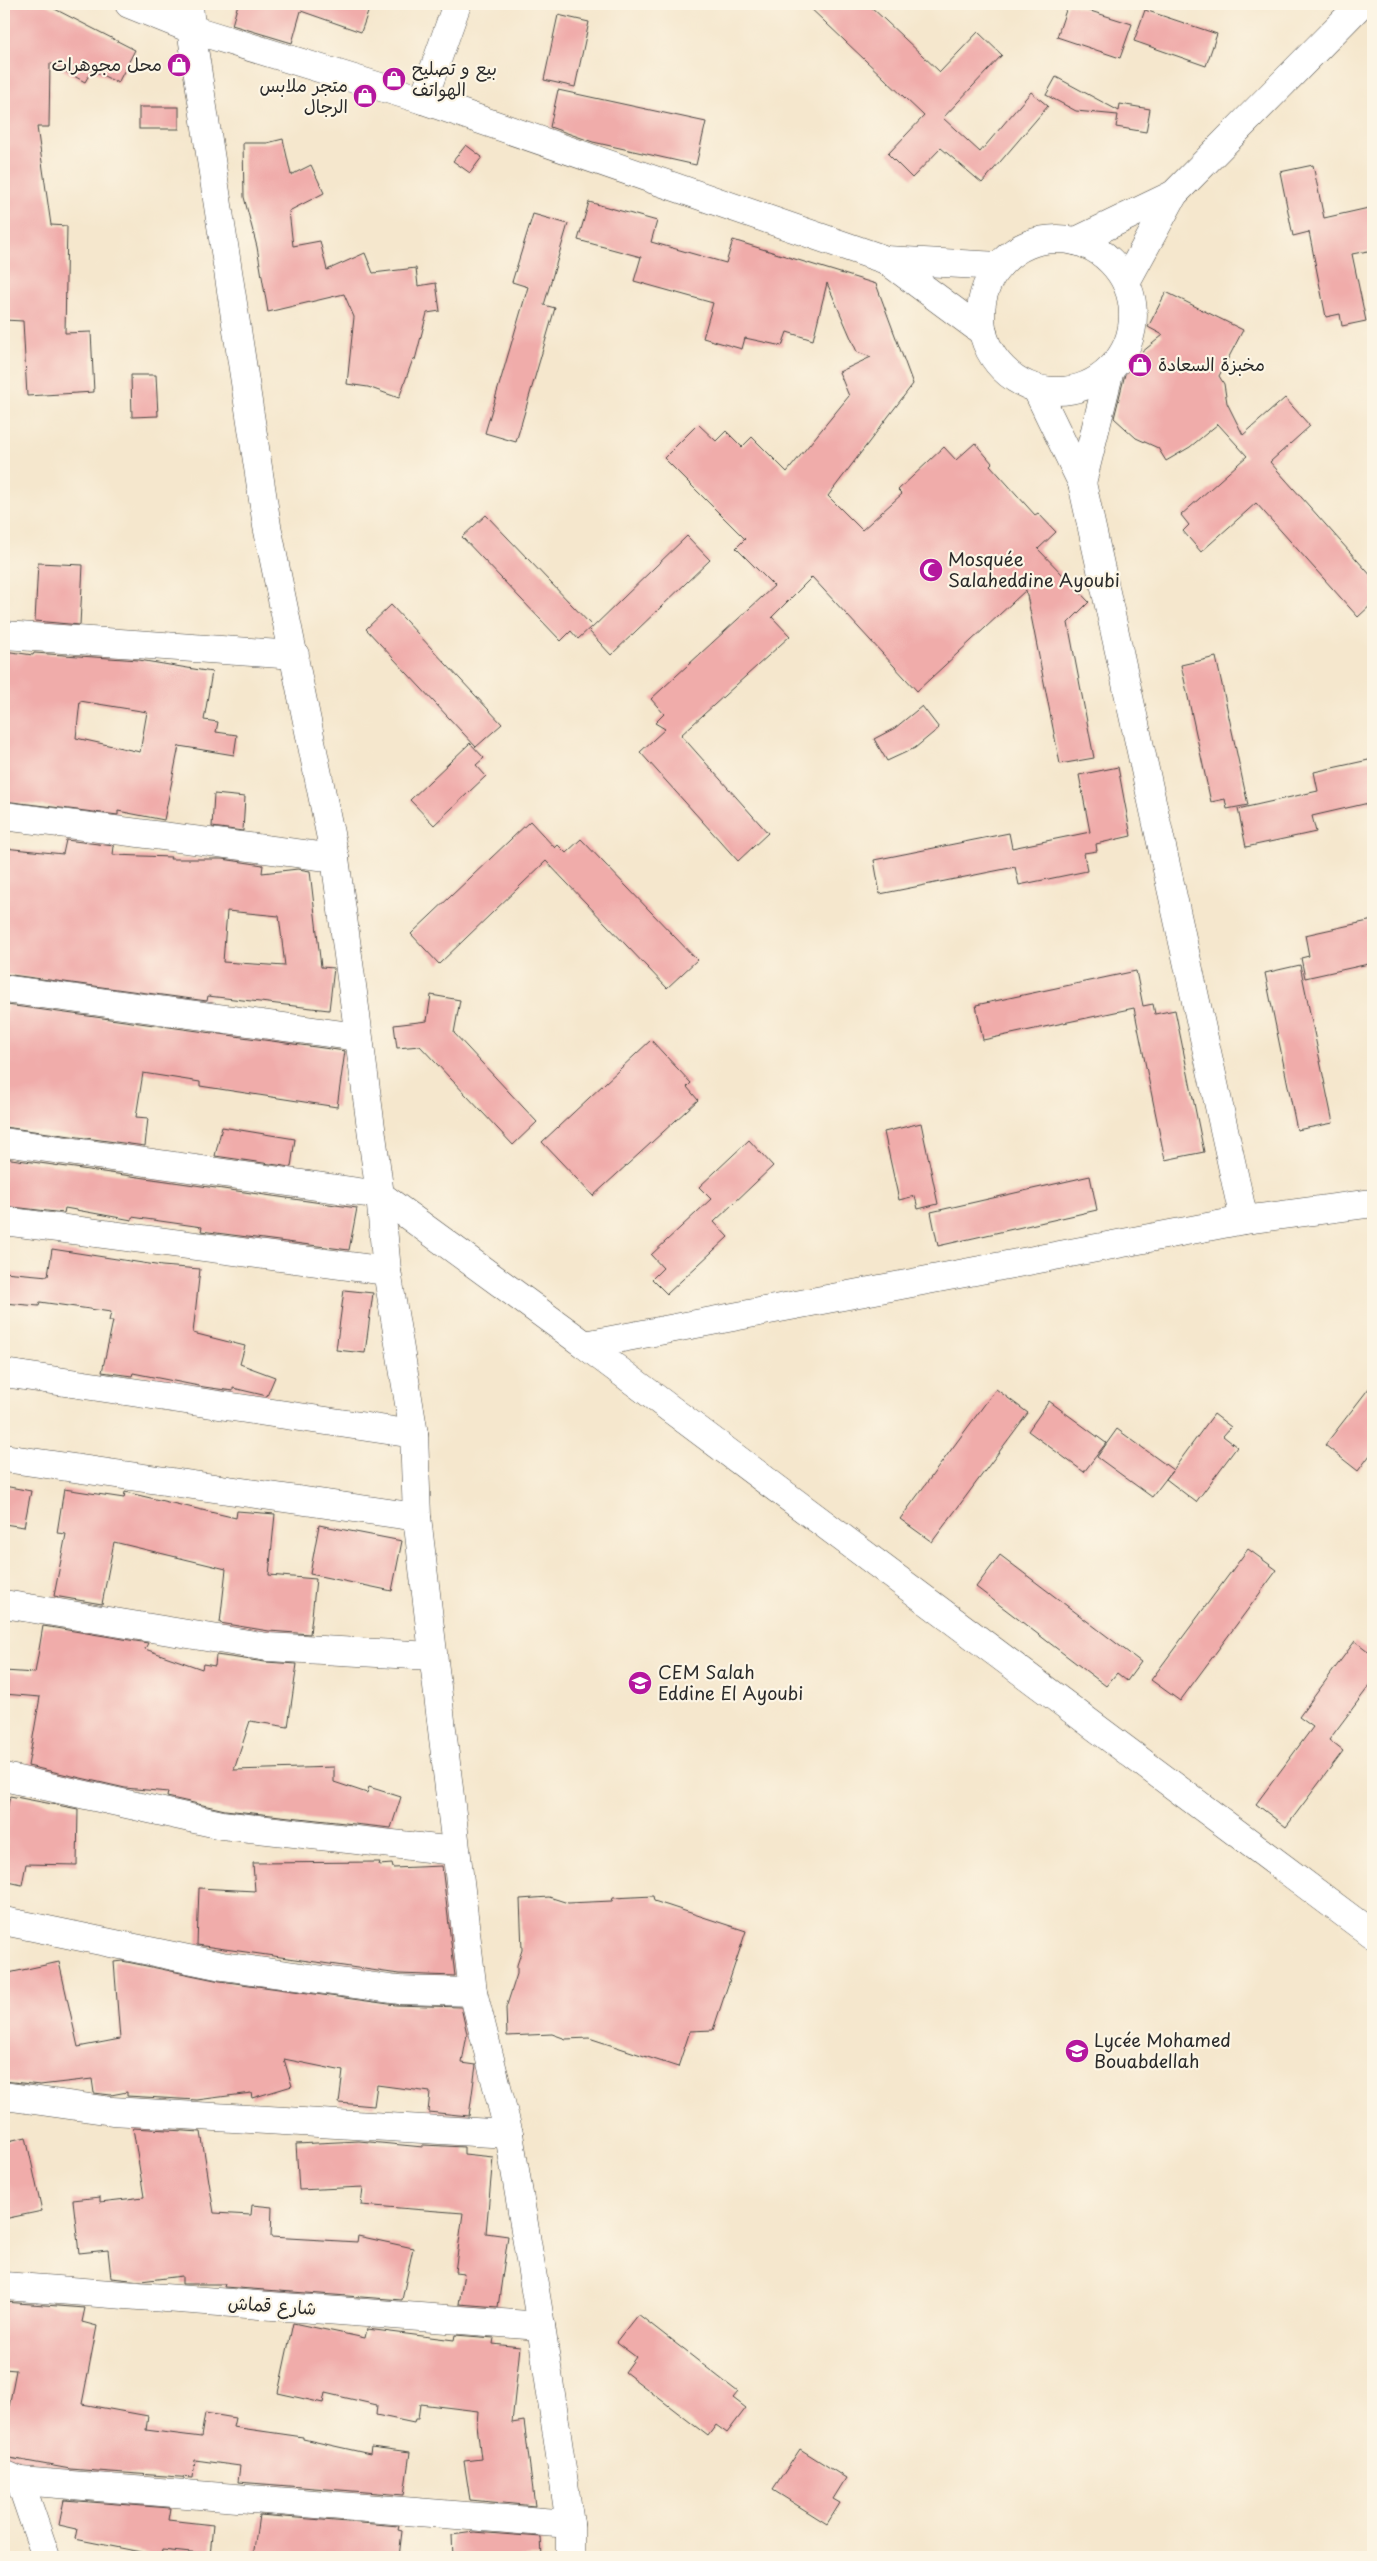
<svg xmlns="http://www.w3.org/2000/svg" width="1377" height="2561" font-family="'Playpen Sans','Playpen Sans Arabic',sans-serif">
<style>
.building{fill:#f0acaa;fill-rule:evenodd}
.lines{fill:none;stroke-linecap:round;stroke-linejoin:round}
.minor-casing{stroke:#494743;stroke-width:29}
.minor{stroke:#fff;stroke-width:28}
.labels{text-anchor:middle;stroke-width:4.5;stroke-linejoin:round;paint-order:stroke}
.poi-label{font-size:18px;fill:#2b2b2b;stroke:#fcf5e5;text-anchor:start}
.street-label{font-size:18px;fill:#2b2b2b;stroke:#fcf5e5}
</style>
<rect width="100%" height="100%" fill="#fcf5e5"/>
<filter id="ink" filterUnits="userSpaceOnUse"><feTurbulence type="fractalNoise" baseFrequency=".02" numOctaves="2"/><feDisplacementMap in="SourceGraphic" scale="10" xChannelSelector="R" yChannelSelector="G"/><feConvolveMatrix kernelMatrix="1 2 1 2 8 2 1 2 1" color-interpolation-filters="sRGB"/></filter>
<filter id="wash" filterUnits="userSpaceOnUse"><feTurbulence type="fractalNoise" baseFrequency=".0096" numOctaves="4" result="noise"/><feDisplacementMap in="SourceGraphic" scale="20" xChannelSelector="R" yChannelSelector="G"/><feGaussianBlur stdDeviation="1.12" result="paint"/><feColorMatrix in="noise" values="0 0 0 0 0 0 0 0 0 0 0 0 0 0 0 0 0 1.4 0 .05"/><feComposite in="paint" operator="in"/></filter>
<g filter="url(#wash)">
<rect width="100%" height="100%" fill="#f5e7cd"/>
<g id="blocks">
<g class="building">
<path d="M4,4h41l90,46 -17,33 -26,-13 -7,12 -35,-19 -1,64h-12l14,98 16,1 -2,107 26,-1 3,60 -67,4 -4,-75 -19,-1z"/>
<path d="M238,4h133l-10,28 -60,-21 -9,32 -60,-18z"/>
<path d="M806,4h62l72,68 38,-40 24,23 -59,63 37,34 51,-60 17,14 -66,77 -41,-35 -29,30 -24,-24 36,-38z"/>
<path d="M1068,4l64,20 -12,34 -63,-21z"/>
<path d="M1145,10l72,24 -11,32 -72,-25z"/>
<path d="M558,15l31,7 -14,65 -31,-7z"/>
<path d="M1056,77l63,34 1,-7 30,5 -4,23 -30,-5 2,-12 -42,-4 -30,-16z"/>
<path d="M558,90l148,32 -10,43 -103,-23 -43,-15z"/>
<rect x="139" y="107" width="40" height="22"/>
<path d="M283,139l8,36 20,-10 13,28 -35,18 4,35 27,-5 7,29 38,-17 8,20 43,-5 2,18 18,-3 4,28 -13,2 -12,47 -2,-1 -14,39 -31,-11 -21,-3 7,-67 -10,-23 -76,18 -11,-65 -13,-50 -1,-54h24z"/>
<path d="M466,145l16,12 -12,16 -17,-12z"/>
<path d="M1313,165l11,53 49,-11v43l-21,4 14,67 -24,5 -2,-12 -14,3 -17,-85 -16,4 -13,-64z"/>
<path d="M589,202l68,19 -6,21 75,21 7,-23 143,44 37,100 -85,112 34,34 40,-36 -4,-4 46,-43 12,13 19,-17 17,20 -2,2 45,50 3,-2 18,19 -18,17 51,53 -21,21 26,135 -34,6 -34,-174 -109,101 -105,-114 -40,40 18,19 -109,99 87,98 -30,28 -98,-109 25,-23 -10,-6 9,-9 -13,-15 123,-113 -38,-38 9,-9 -81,-81 34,-34 18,17 10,-10 16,16 10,-10 35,35 62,-76 -10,-24 32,-15 -14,-5 -30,-69 -14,57 -26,-8 -5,14 -37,-8 -3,11 -39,-11 10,-35 -79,-22 7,-24 -63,-17z"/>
<path d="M533,214l35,10 -24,81 11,3 -39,134 -31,-9 43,-146 -16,-5z"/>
<path d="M1166,292l77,38 -24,46 5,8 3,19 16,32 42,-37 25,28 -40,36 103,116v25l-15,14 -102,-114 -55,49 -18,-21 6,-6 -8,-10 66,-59 -29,-32 -28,23 -24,14 -8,-13 -22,-10 -22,-20 11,-44v-8l38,-31 -15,-8z"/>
<path d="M131,375h25l2,41 -26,1z"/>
<path d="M486,515l106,111 -14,13 -7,-8 -10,10 -99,-104z"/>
<path d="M687,536l23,24 -99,95 -22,-24z"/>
<path d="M38,563l45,2 -3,60 -45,-4z"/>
<path d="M391,605l111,119 -26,23 -110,-118z"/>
<path d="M4,651l29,4 1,-2 105,7 73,12 -8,48 14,2 -2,10 21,3 -3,20 -55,-9 -15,74 -46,-9v4l-114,-14zM80,701l67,11 -7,40 -64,-14z"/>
<path d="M1216,657l32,148 -21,4 -2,-10 -14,3 -30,-137z"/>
<path d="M922,706l17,22 -24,20 -28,13 -13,-22 21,-11z"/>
<path d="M470,743l14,15 -8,7 10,11 -52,49 -24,-25z"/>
<path d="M1373,759v43l-61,14 4,16 -70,15 -8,-38 80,-18 -4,-19z"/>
<path d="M1118,767l13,69 -35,8 1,7 -13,2 3,18 -68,14 -4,-18 -135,27 -6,-34 135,-27 3,15 78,-16 -11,-57z"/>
<path d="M214,794l31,3 -2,34 -31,-4z"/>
<path d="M530,821l25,27 3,-3 8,8 15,-14 116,121 -30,28 -121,-127 -107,103 -28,-30z"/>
<path d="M66,840l48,6 -1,9 58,2 -1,2h52l41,6 -1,8 36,-4 12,2 11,96 13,1 -5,42 -121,-14 -1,5 -203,-27v-126l59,6zM227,911l52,5 6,50 -62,-4z"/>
<path d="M1373,920v43l-68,15 -4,-20 8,-2 -4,-21z"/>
<path d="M1300,965l33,158 -36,7 -32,-157z"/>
<path d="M1136,971l7,35 10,-2 2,10 20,-4 29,142 -39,8 -31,-152 -151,32 -7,-35z"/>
<path d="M431,995l29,5 -6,33 83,89 -24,23 -93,-99 -23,2 -3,-23 33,-4z"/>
<path d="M7,1005l338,46 -8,56 -137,-21v-4l-57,-9 -7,44 12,1 -3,28 -141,-19v-106z"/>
<path d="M651,1040l40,43 -4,4 11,13 -105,96 -51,-54z"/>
<path d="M921,1123l17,81 -20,5 -3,-13 -16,4 -15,-68z"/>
<path d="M222,1127l73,12 -4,28 -76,-11z"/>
<path d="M749,1140l24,26 -59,56 14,15 -61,57 -15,-15 11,-11 -12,-13 60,-56 -12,-12z"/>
<path d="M4,1158l353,50 -8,42 -148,-19 1,-4 -70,-10v3l-67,-12 -1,5 -60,-7z"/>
<path d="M1090,1176l7,34 -159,36 -7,-34z"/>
<path d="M52,1249l110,17 38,3 -7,64 52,13 -5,18 35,13 -8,19 -34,-8v3l-29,-4 -71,-14 -1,3 -30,-4 11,-51h-4l2,-9 -71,-10 -1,4 -35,-3v-31l44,4z"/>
<path d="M344,1290l29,3 -8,60 -29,-3z"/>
<path d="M1373,1383v68l-15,20 -33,-26z"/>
<path d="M996,1389l32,24 -96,129 -32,-23z"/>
<path d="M1049,1401l57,42 -22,29 -56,-41z"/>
<path d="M1214,1414l17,13 -8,9 14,11 -41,55 -30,-23 6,-8 -20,26 -55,-40 20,-28 56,41z"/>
<path d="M4,1486l27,5 -7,36 -20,-3z"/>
<path d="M64,1489l60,9 1,-6 111,26 1,-7 38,3 -6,61 47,4 -6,55 -41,-3 -49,-8 6,-54 -112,-27 -12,62 -48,-8 12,-62 -9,-1z"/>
<path d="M319,1525l83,16 -10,50 -82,-17z"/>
<path d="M1248,1549l29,21 -97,131 -29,-21z"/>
<path d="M1000,1555l141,107 -14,19 -10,-8 -11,13 -130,-99z"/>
<path d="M43,1626l105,17 -3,6 57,20 1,-5 12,2 1,-11 49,7 32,2 -9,63 -38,-6 -16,49 100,-3v15l33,11 2,-6 32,10 -10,31 -166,-18 -58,-13 1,-5 -43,-4 -97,-22 12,-69 -36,-3v-23l31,2z"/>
<path d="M1355,1641l18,14v26l-44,59 14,11 -57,76 -30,-23 57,-77 -14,-10z"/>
<path d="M10,1796l68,13 -1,56 -51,-1 -4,21 -18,-4v-23l3,-17 -3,-1v-17z"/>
<path d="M380,1862l-1,3 13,-1 1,4 49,-2 13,110 -56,-2 -202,-29 2,-57 56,3 -2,-28z"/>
<path d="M653,1896l1,5 92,30 -33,99 -23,1 -12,36 -89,-29 -23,1 -14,-5 -45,2 -1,-28 11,-34v-9l5,-15 -2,-51 29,-2 19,6 44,-2 1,-3z"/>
<path d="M122,1961l98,20 176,24 65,2 6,27 -5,29 14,2 -7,51 -41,-4 2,-20 -53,-7 -3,21 -35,-3 4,-32 -59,-12 8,27 -40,12 -1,-5 -54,7 -70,-4v-4l-16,3 -17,-2 -2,-14 -52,6 -36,-4v-107l55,-12 19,85 42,-8 -6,-77z"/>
<path d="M133,2128l68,4 13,81 37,2 1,-10 20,2 -1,30 86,5 1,-6 55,12 -11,52 -178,-13 1,-3h-43v-8l-41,5 -30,-3 -3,-28 -29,3 -6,-53 27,-3v5l44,-5z"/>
<path d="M26,2137l16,74 -38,8v-77z"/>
<path d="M359,2141l64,6v-2l41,2v7l29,3 -7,76 22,3 -10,71 -39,-3 5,-31 -9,-1 8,-59 -102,-8 2,-18 -64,3 -3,-46z"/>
<path d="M4,2302l81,6 -3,14 15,4 -15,78 66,12 -2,14 55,7 4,-24 30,5 -2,9 70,10v2l67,15 1,-7 39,5 -6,43 -166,-13 2,-16 -45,-6 -2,18 -123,-9 -66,-12v-24l12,-63 -12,-1z"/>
<path d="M638,2314l100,78 -5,6 13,10 -19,25 -11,-8 -8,11 -83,-64 11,-15 -20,-15z"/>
<path d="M293,2323l72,15 2,-9 87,11 1,-5 39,3 -1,6 27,3 -8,76 12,-2 11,85 -65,-6 -6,-39 17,-2 -4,-34 1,-14 -58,-7 -2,15h-3l-1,4 -38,-8 1,-10 -52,-12 -2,10 -45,-10z"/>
<path d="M800,2449l46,29 -13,21 7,4 -13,21 -54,-34z"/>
<path d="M64,2500l106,8 -2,12 45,5 -3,30 -48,-5 -1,6 -86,-17 2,-10 -18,-4z"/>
<path d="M259,2515l140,11 -1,4 4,1 -3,26h-146z"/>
<path d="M474,2532l67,5 1,20h-89l-1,-22z"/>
</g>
</g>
</g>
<g filter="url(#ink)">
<use href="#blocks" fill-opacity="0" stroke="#494743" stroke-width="1"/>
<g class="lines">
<g class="minor-casing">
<g id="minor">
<path d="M129,4l62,25 232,71 463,160 113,6"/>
<path d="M189,4l2,25 76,497 68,332 45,337 7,76 27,163 3,83 56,475 36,142 32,192 29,198v33"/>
<path d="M423,100l34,-96"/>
<circle cx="1057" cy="315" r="76"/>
<path d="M1076,241l98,-47"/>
<path d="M886,260l97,72"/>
<path d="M1126,282l48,-88 187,-190"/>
<path d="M1036,388l46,95 162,737"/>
<path d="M1082,483l28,-113"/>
<path d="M4,635l291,20"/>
<path d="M4,816l331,42"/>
<path d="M4,989l354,48"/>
<path d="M4,1142l376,53 205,150 659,-125 129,-17"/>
<path d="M4,1221l383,50"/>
<path d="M585,1345l788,590"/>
<path d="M4,1373l410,61"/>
<path d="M4,1458l413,59"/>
<path d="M4,1604l263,43 165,9"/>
<path d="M4,1777l218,48 233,26"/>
<path d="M4,1921l218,45 176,24 75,2"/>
<path d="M4,2096l108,15 397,23"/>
<path d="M4,2286l537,40"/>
<path d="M4,2474l16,7 550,43"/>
<path d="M20,2481l26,76"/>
</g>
</g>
<use href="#minor" class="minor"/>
</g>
</g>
<defs>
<g id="shop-disc" transform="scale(1.25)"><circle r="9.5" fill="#b5179e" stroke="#fcf5e5"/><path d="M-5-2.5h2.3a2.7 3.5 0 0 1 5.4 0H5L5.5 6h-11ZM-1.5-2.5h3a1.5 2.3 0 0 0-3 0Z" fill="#fff"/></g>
<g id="mosque-disc" transform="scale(1.25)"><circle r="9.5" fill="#b5179e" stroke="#fcf5e5"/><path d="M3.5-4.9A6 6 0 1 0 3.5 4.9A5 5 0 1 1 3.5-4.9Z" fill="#fff"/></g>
<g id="school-disc" transform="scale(1.25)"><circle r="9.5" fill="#b5179e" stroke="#fcf5e5"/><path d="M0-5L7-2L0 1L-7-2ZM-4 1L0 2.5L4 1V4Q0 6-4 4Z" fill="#fff"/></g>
</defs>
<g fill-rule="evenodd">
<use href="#shop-disc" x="179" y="65"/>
<use href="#shop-disc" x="394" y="79"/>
<use href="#shop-disc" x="365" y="96"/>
<use href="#shop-disc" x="1140" y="365"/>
<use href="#mosque-disc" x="931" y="570"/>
<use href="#school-disc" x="640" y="1683"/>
<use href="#school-disc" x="1077" y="2051"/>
</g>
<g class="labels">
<g class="poi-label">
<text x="162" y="71" text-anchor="end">محل مجوهرات</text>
<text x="412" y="75">بيع و تصليح<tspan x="412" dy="21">الهواتف</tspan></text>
<text x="348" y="92" text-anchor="end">متجر ملابس<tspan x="348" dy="21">الرجال</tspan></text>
<text x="1158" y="371">مخبزة السعادة</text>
<text x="948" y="566">Mosquée<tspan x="948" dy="21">Salaheddine Ayoubi</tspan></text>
<text x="658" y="1679">CEM Salah<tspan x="658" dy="21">Eddine El Ayoubi</tspan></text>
<text x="1094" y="2047">Lycée Mohamed<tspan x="1094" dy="21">Bouabdellah</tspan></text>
</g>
<g class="street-label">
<text transform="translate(272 2306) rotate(4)" y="6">شارع قماش</text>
</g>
</g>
<rect width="1377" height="2561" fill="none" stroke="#fcf5e5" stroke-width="20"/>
</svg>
